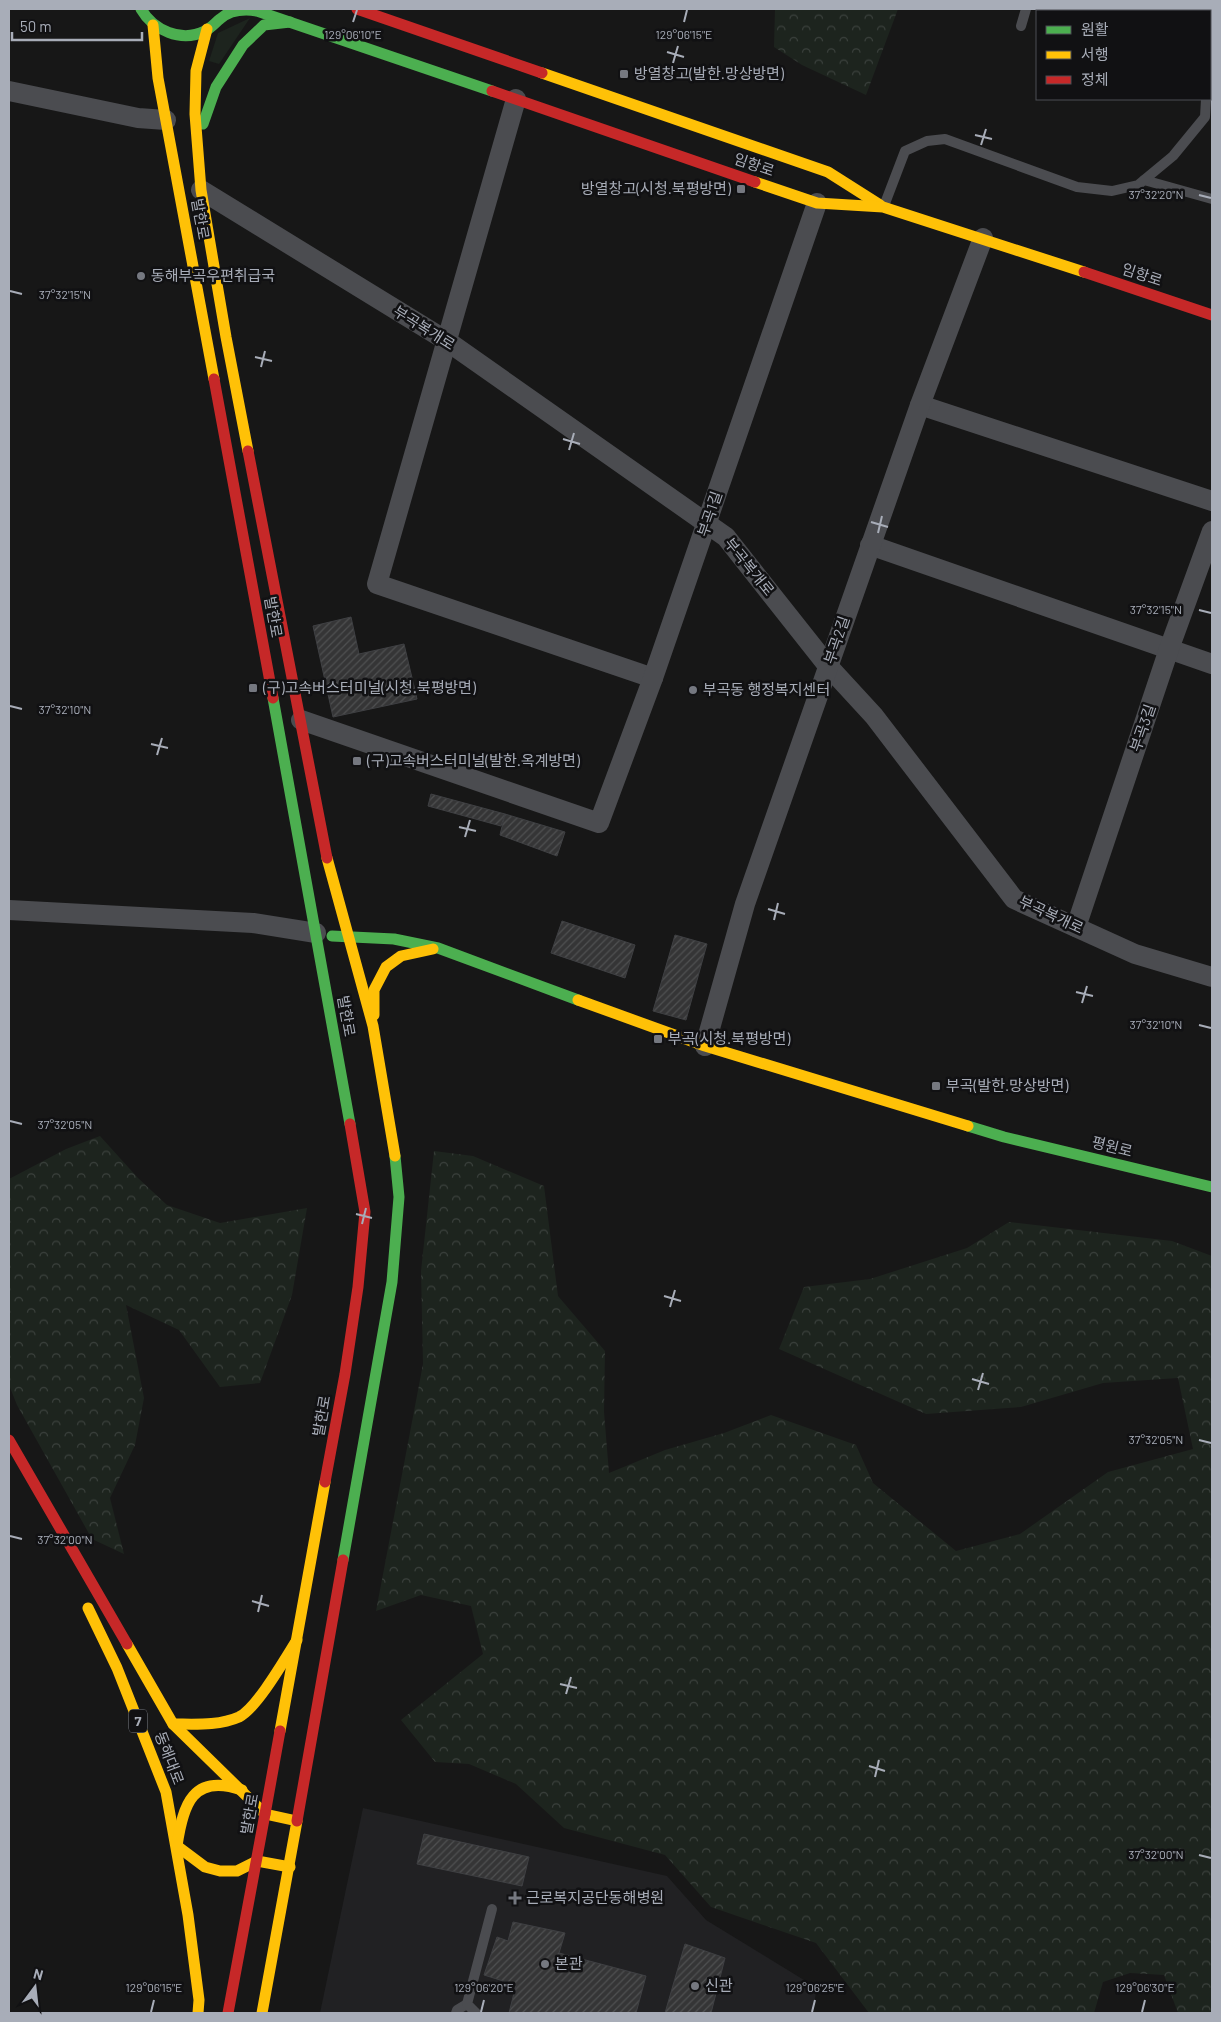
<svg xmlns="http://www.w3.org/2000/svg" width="1221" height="2022" font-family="Barlow,'Noto Sans KR',sans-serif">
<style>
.built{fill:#212123}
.grass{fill:#1d241e}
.forest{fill:url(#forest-crowns)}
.building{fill:url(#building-hatch);stroke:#3f4043}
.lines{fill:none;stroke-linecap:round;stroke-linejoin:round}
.lane{stroke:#4b4c50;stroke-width:10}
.street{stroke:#4b4c50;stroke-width:20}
.fast{stroke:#4caf50;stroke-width:11}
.slow{stroke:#ffc107;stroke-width:11}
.jam{stroke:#c62828;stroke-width:11}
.ticks{fill:none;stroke:#a8adb8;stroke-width:2}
.poi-dot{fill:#757880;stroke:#111113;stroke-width:2}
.labels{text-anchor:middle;stroke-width:5;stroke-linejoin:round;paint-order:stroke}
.shield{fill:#111113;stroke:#7b7e86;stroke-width:1}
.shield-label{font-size:14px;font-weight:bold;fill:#a8adb8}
.poi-label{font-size:15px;fill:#a8adb8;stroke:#111113;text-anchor:start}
.street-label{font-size:15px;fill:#a8adb8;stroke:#111113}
.ticks-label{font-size:12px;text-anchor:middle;fill:#a8adb8;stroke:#111113;stroke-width:5;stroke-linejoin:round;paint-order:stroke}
</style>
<defs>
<pattern id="forest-crowns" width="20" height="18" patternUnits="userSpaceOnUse" patternTransform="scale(1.25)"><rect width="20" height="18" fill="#1d241e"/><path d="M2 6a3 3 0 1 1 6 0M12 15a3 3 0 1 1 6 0" fill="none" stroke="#3b413d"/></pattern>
<pattern id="building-hatch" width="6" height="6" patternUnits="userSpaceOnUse" patternTransform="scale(1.25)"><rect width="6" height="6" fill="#353536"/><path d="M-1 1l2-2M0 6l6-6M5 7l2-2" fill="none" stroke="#4f5051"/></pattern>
</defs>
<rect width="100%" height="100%" fill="#171717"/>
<path class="built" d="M363,1808l304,68 39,44 111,68 -5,25h-492z"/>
<path class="grass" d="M250,18l-31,46 -10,-3 9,-28z"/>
<g class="forest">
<path d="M775,9h123l-32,86 -64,-30 -28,-18z"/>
<path d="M100,1136l38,42 29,27 53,18 87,-15 -15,87 -32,88 -40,4 -41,-57 -53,-25 18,93 -9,47 -25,53 14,56 -32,-15 -75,-134 -8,-20v-206l57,-30z"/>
<path d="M434,1151l39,5 71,30 14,110 47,55 -1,61 5,61 56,-23 59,-17 47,-18 85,30 17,38 83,68 64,-17 88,-62 85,-23 -15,-71 -75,5 -82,24 -95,7 -147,-65 25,-62 66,-8 97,-31 42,-26 163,19 40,15v757h-34l-14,-38 -34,-2 -27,9 -9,31h-225l-53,-70 -105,-36 -46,-52 -101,-27 -48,-44 -47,-20 -34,-2 -34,-42 82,-66 -12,-48 -50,-11 -45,16 47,-247 -2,-93z"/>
</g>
<g class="building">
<path d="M351,617l8,37 45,-10 13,55 -84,18 -20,-91z"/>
<path d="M431,794l74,20 -4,12 -73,-20z"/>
<path d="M505,814l60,18 -8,24 -57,-21z"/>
<path d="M562,921l73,24 -10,33 -74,-25z"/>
<path d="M675,935l32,9 -21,76 -33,-9z"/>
<path d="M424,1834l105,23 -7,29 -105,-22z"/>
<path d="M513,1922l52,11 -6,20 87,23 -10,37h-127l7,-28 -32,-10 13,-38 11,4z"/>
<path d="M685,1944l40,14 -14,55h-46z"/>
</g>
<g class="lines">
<g class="lane">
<path d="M1119,9l9,2"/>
<path d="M1210,9l2,4"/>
<path d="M1021,26l5,-17"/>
<path d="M1210,53l2,-2"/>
<path d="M1144,180l68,19"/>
<path d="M884,206l21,-55 22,-10 18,-2 132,48 35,4 26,-6 35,-29 32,-39 1,-18"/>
<path d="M456,2013l1,-3 10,-6"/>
<path d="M476,2013l-9,-9 25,-95"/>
</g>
<g class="street">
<path d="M9,91l129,27 28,2"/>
<path d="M516,99l-139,485 276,94"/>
<path d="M201,190l246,151 279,196 102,129 46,50 140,183 121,55 77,23"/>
<path d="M920,405l292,96"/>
<path d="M870,545l342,119"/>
<path d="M301,720l298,103 54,-145 164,-475"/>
<path d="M9,910l244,13 63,10"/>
<path d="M1076,927l93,-278 43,-118"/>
<path d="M705,1046l40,-142 175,-499 63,-167"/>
</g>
<g class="fast">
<path d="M141,9c12,21 40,34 64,22 6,-3 10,-8 15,-12 10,-9 24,-10 37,-8l235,80"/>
<path d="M203,124l13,-37 27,-42 21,-20 26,-3"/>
<path d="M273,698l77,426"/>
<path d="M332,936l62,3 44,9 140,52"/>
<path d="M968,1126l36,11 208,50"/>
<path d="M343,1560l49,-278 7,-85 -4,-41"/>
</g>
<g class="slow">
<path d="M153,25l5,53 56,301"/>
<path d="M207,29l-11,42 -1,43 6,76 25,147 22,114"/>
<path d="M542,73l286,99 52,33"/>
<path d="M755,182l62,21 66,4 201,65"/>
<path d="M327,858l46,168 22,130"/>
<path d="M578,1000l127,46 263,80"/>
<path d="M374,1015v-25l12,-23 15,-11 32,-7"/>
<path d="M88,1608l29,60 49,124 22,123 11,85 -1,13"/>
<path d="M127,1644l46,80 92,90 32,7 -35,192"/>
<path d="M173,1724c21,0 46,2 66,-7 18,-9 46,-58 58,-77"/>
<path d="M280,1731l45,-249"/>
<path d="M242,1790c-49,-17 -59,14 -65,56l28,21 15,4h17l20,-10 33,6"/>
</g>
<g class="jam">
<path d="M357,9l185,64"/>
<path d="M492,91l263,91"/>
<path d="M1084,272l128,43"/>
<path d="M214,379l59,319"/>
<path d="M248,451l79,407"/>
<path d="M9,1440l118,204"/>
<path d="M325,1482l20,-108 13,-87 7,-75 -15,-88"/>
<path d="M265,1814l15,-83"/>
<path d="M297,1821l46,-261"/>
<path d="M228,2013l37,-199"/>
</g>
</g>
<path class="ticks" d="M353,22l4,-12M684,22l3,-12M667,52l17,5M673,63l5,-17M975,135l17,4M981,145l5,-16M1199,195l12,3M10,291l12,3M255,357l17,4M261,367l4,-16M563,439l17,5M569,450l5,-17M871,522l17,5M878,533l4,-17M1199,610l12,3M10,706l12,3M151,744l17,4M157,755l5,-17M459,827l17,4M465,837l5,-17M768,909l17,5M774,920l4,-17M1076,992l17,4M1082,1003l5,-17M1199,1025l12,3M10,1121l12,3M356,1214l16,4M362,1224l4,-16M664,1296l17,5M670,1307l5,-17M972,1379l17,5M978,1390l5,-17M1199,1440l12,3M10,1536l12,3M252,1601l17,5M258,1612l4,-17M560,1684l17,4M566,1694l5,-17M869,1766l16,5M875,1777l4,-17M1199,1855l12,3M151,2012l3,-12M481,2012l3,-12M812,2012l3,-12M1142,2012l3,-12"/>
<g class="poi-dot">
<rect x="619" y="69" width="10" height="10" rx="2.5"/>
<rect x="736" y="184" width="10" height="10" rx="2.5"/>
<circle cx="141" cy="276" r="5"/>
<rect x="248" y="683" width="10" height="10" rx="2.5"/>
<circle cx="693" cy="690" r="5"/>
<rect x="352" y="756" width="10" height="10" rx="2.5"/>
<rect x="653" y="1034" width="10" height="10" rx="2.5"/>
<rect x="931" y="1081" width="10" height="10" rx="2.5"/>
<path d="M512.5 1890.5h5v5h5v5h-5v5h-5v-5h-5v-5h5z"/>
<circle cx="545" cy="1964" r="5"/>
<circle cx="695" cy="1986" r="5"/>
</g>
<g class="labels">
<rect class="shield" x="129" y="1709.5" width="18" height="23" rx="4"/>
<g class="shield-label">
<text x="138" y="1726">7</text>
</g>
<g class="poi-label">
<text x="634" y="79">방열창고(발한.망상방면)</text>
<text x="731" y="194" text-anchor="end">방열창고(시청.북평방면)</text>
<text x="151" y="281">동해부곡우편취급국</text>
<text x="263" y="693">(구)고속버스터미널(시청.북평방면)</text>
<text x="703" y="695">부곡동 행정복지센터</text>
<text x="367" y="766">(구)고속버스터미널(발한.옥계방면)</text>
<text x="668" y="1044">부곡(시청.북평방면)</text>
<text x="946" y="1091">부곡(발한.망상방면)</text>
<text x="526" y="1903">근로복지공단동해병원</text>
<text x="555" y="1969">본관</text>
<text x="705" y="1991">신관</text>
</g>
<g class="street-label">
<text transform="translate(754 165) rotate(19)" y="5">임항로</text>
<text transform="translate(200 219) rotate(80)" y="5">발한로</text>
<text transform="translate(1142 275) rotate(18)" y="5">임항로</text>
<text transform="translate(424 328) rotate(32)" y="5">부곡복개로</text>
<text transform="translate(710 514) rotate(-71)" y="5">부곡1길</text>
<text transform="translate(749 567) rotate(51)" y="5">부곡복개로</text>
<text transform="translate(273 617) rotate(80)" y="5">발한로</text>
<text transform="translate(837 640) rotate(-71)" y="5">부곡2길</text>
<text transform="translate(1143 728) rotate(-71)" y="5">부곡3길</text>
<text transform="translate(1051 915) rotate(25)" y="5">부곡복개로</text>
<text transform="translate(346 1016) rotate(80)" y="5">발한로</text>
<text transform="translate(1112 1147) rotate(14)" y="5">평원로</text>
<text transform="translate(322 1416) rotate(-80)" y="5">발한로</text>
<text transform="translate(169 1758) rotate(69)" y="5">동해대로</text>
<text transform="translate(250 1814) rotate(-80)" y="5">발한로</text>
</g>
</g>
<g class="ticks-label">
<text x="353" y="39">129°06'10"E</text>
<text x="684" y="39">129°06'15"E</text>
<text x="1156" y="199">37°32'20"N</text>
<text x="65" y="299">37°32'15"N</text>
<text x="1156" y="614">37°32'15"N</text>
<text x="65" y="714">37°32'10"N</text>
<text x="1156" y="1029">37°32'10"N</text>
<text x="65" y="1129">37°32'05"N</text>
<text x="1156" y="1444">37°32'05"N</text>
<text x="65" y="1544">37°32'00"N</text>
<text x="1156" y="1859">37°32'00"N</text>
<text x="154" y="1992">129°06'15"E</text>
<text x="484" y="1992">129°06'20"E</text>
<text x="815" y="1992">129°06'25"E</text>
<text x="1145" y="1992">129°06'30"E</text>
</g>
<rect width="1221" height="2022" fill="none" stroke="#a8adb8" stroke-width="20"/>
<rect x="1036" y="10" width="175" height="90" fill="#111113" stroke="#4d4f55"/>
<rect x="1046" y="26" width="25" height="8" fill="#4caf50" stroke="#4d4f55"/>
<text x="1081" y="35" font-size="15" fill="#a8adb8">원활</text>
<rect x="1046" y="51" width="25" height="8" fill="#ffc107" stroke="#4d4f55"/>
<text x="1081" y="60" font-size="15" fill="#a8adb8">서행</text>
<rect x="1046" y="76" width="25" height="8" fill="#c62828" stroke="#4d4f55"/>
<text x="1081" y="85" font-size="15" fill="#a8adb8">정체</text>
<g transform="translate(35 1987) rotate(15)" stroke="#111113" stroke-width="4" paint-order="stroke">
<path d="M0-4L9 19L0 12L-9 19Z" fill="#a8adb8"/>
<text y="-8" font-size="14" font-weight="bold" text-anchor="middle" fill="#a8adb8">N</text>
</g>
<path d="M12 32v8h130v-8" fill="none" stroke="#a8adb8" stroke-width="2.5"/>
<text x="20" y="32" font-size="15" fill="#a8adb8" stroke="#111113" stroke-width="4" paint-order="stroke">50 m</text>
</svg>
